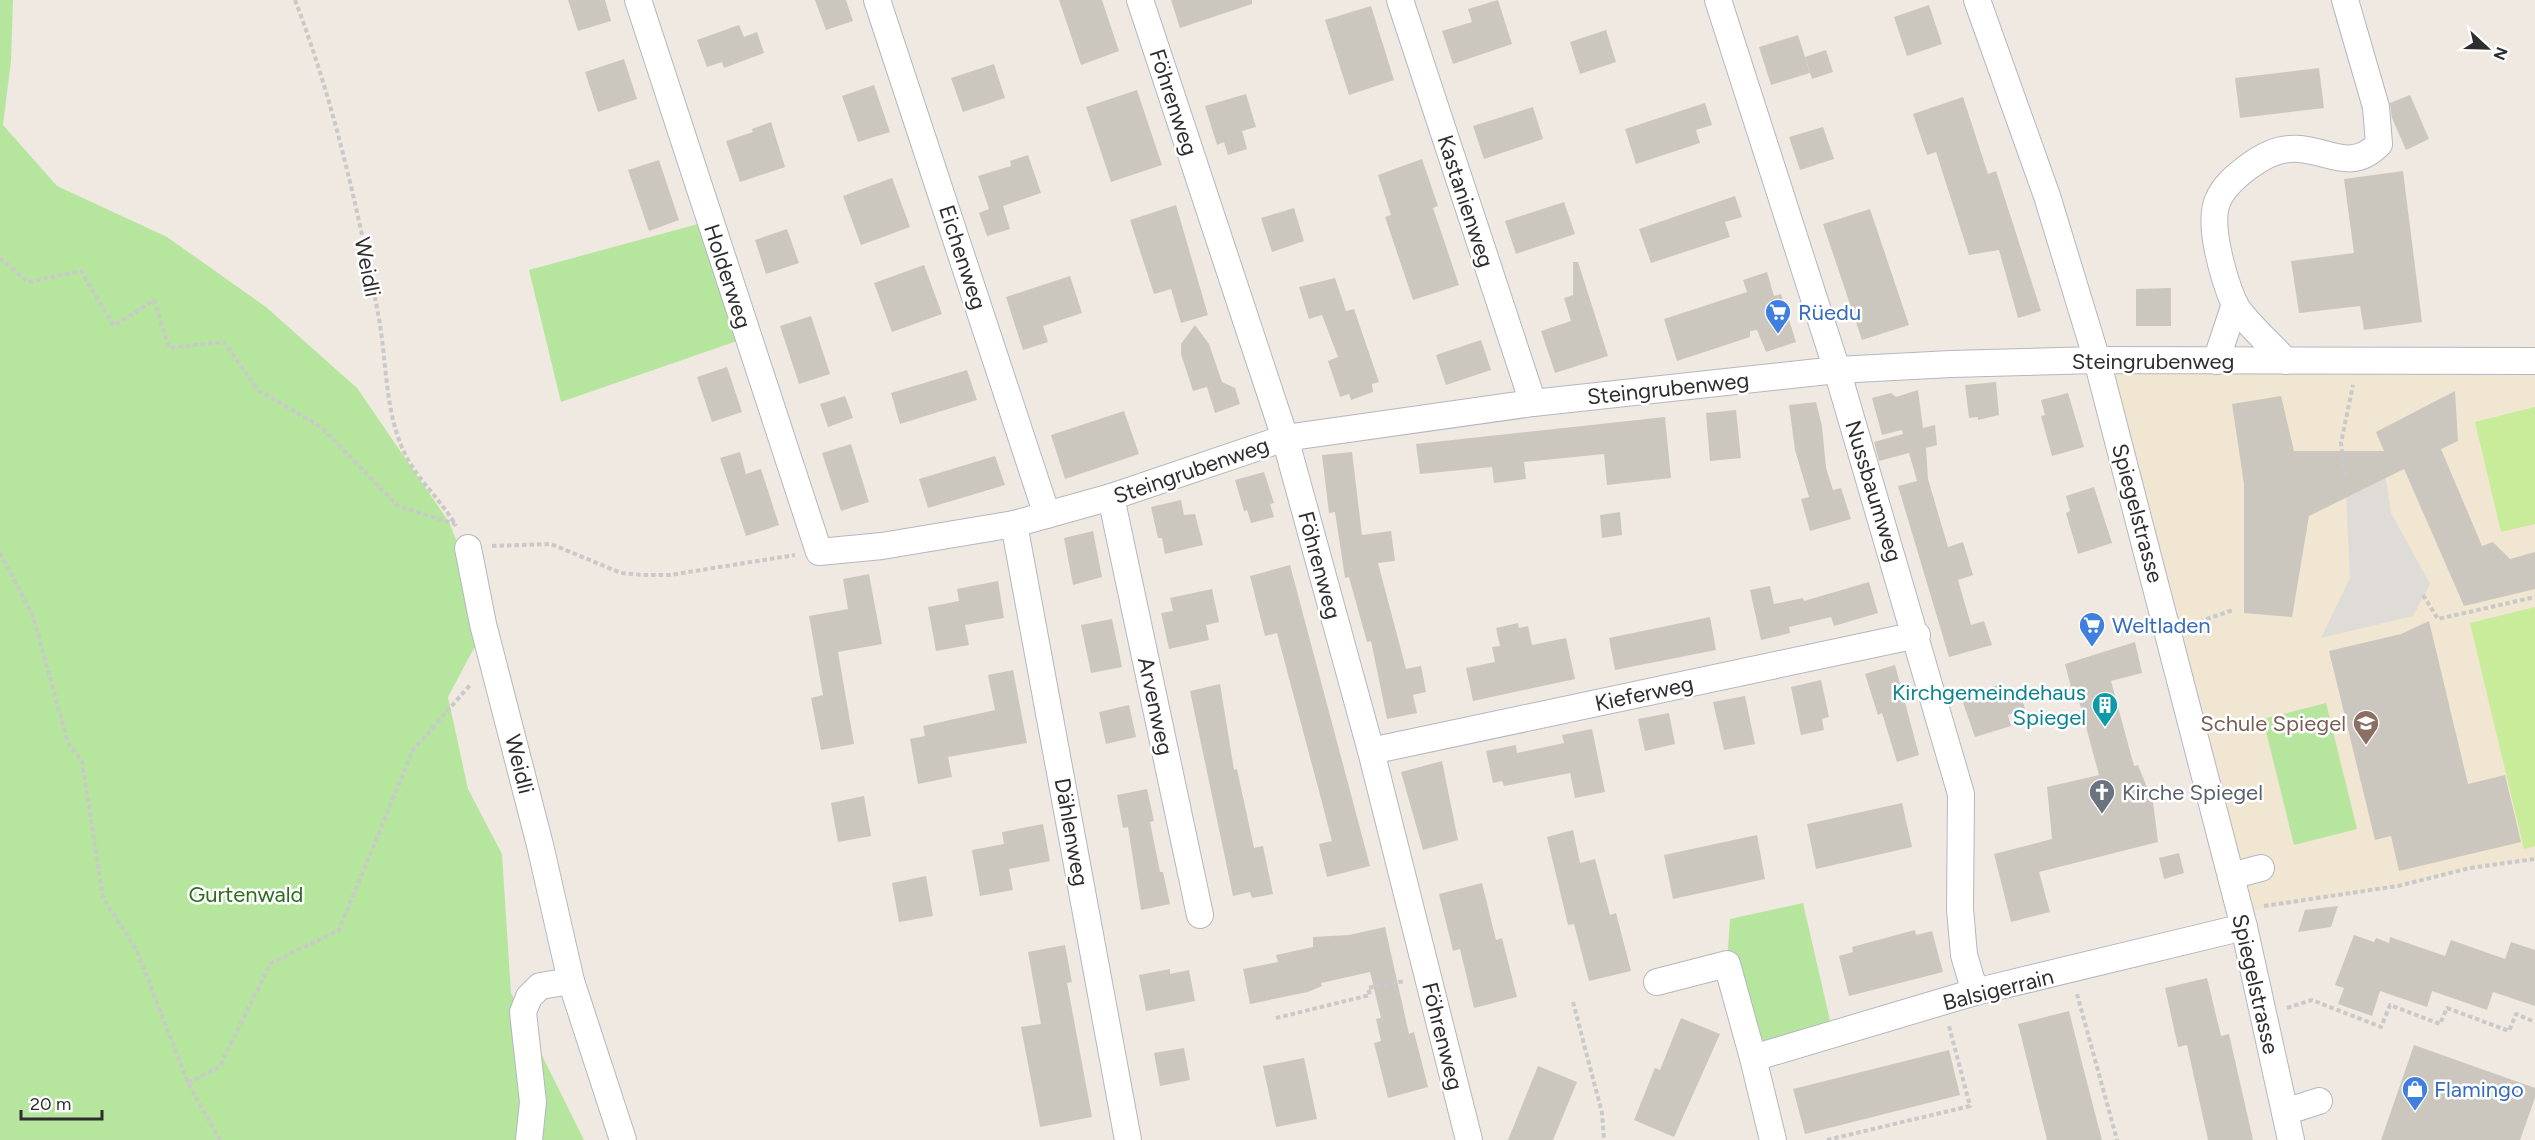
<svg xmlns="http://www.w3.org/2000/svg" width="2535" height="1140" font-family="Figtree,sans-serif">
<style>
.education{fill:#f0e6d1}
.green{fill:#b6e59e}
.pitch{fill:#c9ec9a}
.plaza{fill:#dfdcd8}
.building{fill:#cbc7bf}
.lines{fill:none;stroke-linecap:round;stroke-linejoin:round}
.minor-casing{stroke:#b4b7c1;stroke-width:28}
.path{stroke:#c9c9c9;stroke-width:4;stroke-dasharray:4.5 3;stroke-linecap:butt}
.minor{stroke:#fff;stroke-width:26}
.labels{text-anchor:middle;stroke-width:5;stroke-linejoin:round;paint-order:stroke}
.street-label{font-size:22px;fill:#2e2e2e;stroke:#fff}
.shop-label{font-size:22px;fill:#366cbe;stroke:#fff;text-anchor:start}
.culture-label{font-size:22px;fill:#0d838f;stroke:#fff;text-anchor:end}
.education-label{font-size:22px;fill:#785e54;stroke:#fff;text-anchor:end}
.worship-label{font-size:22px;fill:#5b616d;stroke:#fff;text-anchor:start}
.park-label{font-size:22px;fill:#2c6e1b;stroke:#fff}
</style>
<rect width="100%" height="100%" fill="#efe9e1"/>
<path class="education" d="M2097,360l438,1v498l-65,9 -72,18 -83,15 -76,11z"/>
<g class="green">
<path d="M0,0h13l-2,61 -8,64 54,61 110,51 99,70 91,81 92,134 17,43 16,68 -34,64 20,92 34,65 9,139 73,147h-584z"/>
<path d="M698,224l39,117 -176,61 -32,-132z"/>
<path d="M2326,703l31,126 -63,16 -31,-126z"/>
<path d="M1803,903l31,135 -81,19 -26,-92 3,-46z"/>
</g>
<g class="pitch">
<path d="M2535,407v117l-34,8 -26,-110z"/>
<path d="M2535,607v239l-11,3 -54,-226z"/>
</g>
<path class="plaza" d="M2385,472l6,41 39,71 -17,32 -92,22 29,-60 -5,-102z"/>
<g class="building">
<path d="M568,0h37l6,21 -33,10z"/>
<path d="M815,0h31l7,21 -27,9z"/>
<path d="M1059,0h43l17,51 -38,14z"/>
<path d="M1171,0h81v4l-72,24z"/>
<path d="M1498,0l14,44 -59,20 -11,-33 30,-9 -4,-13z"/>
<path d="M1929,5l13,39 -35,12 -13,-39z"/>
<path d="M1371,6l23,74 -45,15 -24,-75z"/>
<path d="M739,25l5,12 13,-5 7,21 -40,15 -2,-6 -15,5 -10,-27z"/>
<path d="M1606,30l10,32 -36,12 -10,-32z"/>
<path d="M1798,35l12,38 -39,12 -12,-38z"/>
<path d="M1826,50l7,22 -21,7 -7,-22z"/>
<path d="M624,59l13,40 -39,13 -13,-40z"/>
<path d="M994,64l11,34 -42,14 -12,-34z"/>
<path d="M2319,68l5,40 -84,10 -5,-40z"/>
<path d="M874,85l16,47 -32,10 -16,-46z"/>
<path d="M1137,90l25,75 -51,17 -25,-75z"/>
<path d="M1246,94l10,33 -14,4 5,18 -19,6 -4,-13 -7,3 -12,-39z"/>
<path d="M2410,95l19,44 -23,11 -14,-32 -2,-15z"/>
<path d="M1963,97l25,77 8,-3 45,140 -23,7 -19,-68 -30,5 -33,-103 -9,3 -14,-41z"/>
<path d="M1705,103l7,22 -16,5 4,13 -64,21 -11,-35z"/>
<path d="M1533,107l10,32 -59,20 -11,-33z"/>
<path d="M771,122l14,45 -45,15 -14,-41 27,-9 -1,-3z"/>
<path d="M1823,127l11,32 -34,11 -11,-33z"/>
<path d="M1028,155l13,38 -38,13 7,23 -23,7 -8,-23 10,-4 -11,-33 33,-10 -1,-5z"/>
<path d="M1422,159l16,47 -5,2 26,77 -46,15 -28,-83 6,-2 -13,-40z"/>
<path d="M659,160l20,60 -30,11 -21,-61z"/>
<path d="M2403,171l19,151 -58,8 -4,-24 -61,7 -8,-52 63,-8 -10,-74z"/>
<path d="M892,178l18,49 -49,18 -18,-49z"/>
<path d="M1735,196l7,21 -17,5 5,15 -79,26 -12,-34z"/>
<path d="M1564,202l11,32 -59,20 -11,-33z"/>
<path d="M1176,205l32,110 -27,8 -10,-34 -17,5 -24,-74z"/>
<path d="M1294,208l10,33 -32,11 -11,-34z"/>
<path d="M1870,209l39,116 -47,15 -39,-116z"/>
<path d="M787,229l12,34 -33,11 -11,-34z"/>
<path d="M1573,262h5l30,94 -53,17 -14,-42 30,-10 -7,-23 9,-3z"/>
<path d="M924,265l18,49 -50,18 -18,-49z"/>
<path d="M1767,272l7,24 7,-2 15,48 -30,10 -9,-22 -7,1v6l-73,24 -13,-42 83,-27 -4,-12z"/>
<path d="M1070,276l12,37 -39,13 5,16 -25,8 -17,-53z"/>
<path d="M1335,278l11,33 8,-2 25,73 -7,2 1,8 -22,8 -2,-6 -9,3 -12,-36 10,-4 -16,-42 -13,4 -10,-32z"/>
<path d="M2171,288v38h-35v-37z"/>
<path d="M811,316l19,58 -31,10 -19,-58z"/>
<path d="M1195,325l14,19 13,38 13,6 5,16 -25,9 -8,-26 -14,4 -12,-37v-10z"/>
<path d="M1481,340l10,30 -45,15 -10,-30z"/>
<path d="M727,367l15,45 -30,10 -15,-45z"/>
<path d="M967,370l10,30 -77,24 -9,-31z"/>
<path d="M1996,382l3,33 -21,5v-3l-9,1 -4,-33z"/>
<path d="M1918,390l5,38 12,-3 2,20 -11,3 2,31 20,68 15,-5 10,33 -15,5 13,45 13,-4 8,24 -43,12 -51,-171 19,-5 -8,-28 -30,8 -5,-19 29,-8 -1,-4 -20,5 -10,-37 19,-5 5,4z"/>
<path d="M2455,391l3,50 -17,8 41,97 11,-4 17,17 25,-7v37l-71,17 -60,-137 -95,47 -17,101 -48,-4v-129l-12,-80 49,-8 13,55h90l-8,-19z"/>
<path d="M2068,393l16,54 -32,9 -11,-40 4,-1 -4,-15z"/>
<path d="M845,396l8,22 -25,9 -8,-23z"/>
<path d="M1816,402l6,24 4,42 7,22 8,-2 10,31 -41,12 -9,-32 8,-2 -14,-47 -6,-45z"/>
<path d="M1736,410l5,48 -31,3 -4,-48z"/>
<path d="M1124,411l15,43 -74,25 -14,-44z"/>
<path d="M1665,417l6,61 -64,7 -3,-31 -80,8 2,17 -32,4 -2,-16 -72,7 -4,-30z"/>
<path d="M851,444l18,58 -28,9 -19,-58z"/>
<path d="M740,452l6,22 15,-5 18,56 -33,11 -26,-78z"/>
<path d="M1352,452l10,83 29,-4 4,30 -17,2 28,106 15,-3 5,26 -13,3 4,18 -30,6 -16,-78 -4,1 -18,-65 -4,1 -10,-66 -6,1 -7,-58z"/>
<path d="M995,456l10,29 -77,23 -9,-29z"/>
<path d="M1264,472l10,31 -4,1 4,13 -23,6 -4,-13 -3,1 -9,-31z"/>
<path d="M2094,487l18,56 -34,11 -12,-41 4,-2 -4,-15z"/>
<path d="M1181,500l3,15 11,-1 8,31 -38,9 -3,-16h-4l-7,-31z"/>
<path d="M1620,512l2,23 -20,3 -2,-23z"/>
<path d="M1093,531l9,46 -29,8 -9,-47z"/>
<path d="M1290,565l80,301 -43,11 -8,-33 13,-3 -12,-46 -43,-162 -12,3 -15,-60z"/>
<path d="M869,574l13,70 -44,8 16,92 -33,6 -10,-52 12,-3 -14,-79 39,-7 -5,-30z"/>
<path d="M998,581l6,37 -39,7 4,20 -33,6 -8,-44 31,-6 -2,-12z"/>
<path d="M1869,582l9,31 -44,13 -3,-9 -42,10 1,6 -29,7 -11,-50 20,-4 4,18 29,-6 1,3z"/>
<path d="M1212,589l7,33 -13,3 3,15 -40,9 -8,-36 12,-2 -3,-13z"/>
<path d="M1710,617l6,33 -101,20 -6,-32z"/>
<path d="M1112,619l10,48 -31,6 -10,-48z"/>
<path d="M2429,621l39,163 37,-9 16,67 -122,29 -8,-35 -16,4 -46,-189 72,-17z"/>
<path d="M1518,623l1,5 9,-2 4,19 34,-7 9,41 -102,22 -7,-33 29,-6 -3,-15 8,-1 -4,-18z"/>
<path d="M2135,642l7,31 -31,8 23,85 4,-1 15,37 5,40 -119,30 11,40 -39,10 -17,-68 58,-15 -5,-52 52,-12 -23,-85 -4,1 -7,-27z"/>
<path d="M1895,665l24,90 -22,7 -15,-49 -4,2 -13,-41z"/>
<path d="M1013,670l14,73 -79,14 4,20 -34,7 -8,-45 15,-3 -2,-10 72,-16 -7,-35z"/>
<path d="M1821,680l8,37 -7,2 2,11 -23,5 -10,-48z"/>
<path d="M1220,684l14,86 3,-1 17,79 9,-2 10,48 -21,4 -2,-6 -17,4 -43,-205z"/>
<path d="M2001,684l3,9 15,-4 6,20 -17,6 3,11 -36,11 -14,-40z"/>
<path d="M1745,696l10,48 -31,6 -11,-48z"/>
<path d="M1129,705l7,32 -30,7 -7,-32z"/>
<path d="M1669,713l6,31 -30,7 -7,-32z"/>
<path d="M1592,729l13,63 -30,6 -5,-25 -66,13 -2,-5 -9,2 -7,-32 30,-6 1,8 47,-10 -2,-8z"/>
<path d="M1442,761l16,79 -35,10 -22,-78z"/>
<path d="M1147,789l7,32 -4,1 10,50h3l7,32 -29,6 -13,-83 -5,1 -6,-33z"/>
<path d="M864,796l7,40 -33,6 -7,-39z"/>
<path d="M1902,803l10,44 -96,22 -9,-45z"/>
<path d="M1043,824l7,37 -41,8 4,21 -33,6 -8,-46 32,-6 -2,-12z"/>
<path d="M1573,830l7,33 15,-4 15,56 6,-2 15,58 -42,10 -15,-57 -6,1 -21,-88z"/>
<path d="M1757,835l8,44 -92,20 -9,-44z"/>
<path d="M2179,853l5,20 -20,6 -5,-21z"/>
<path d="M926,876l7,40 -34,6 -7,-39z"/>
<path d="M1482,883l14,57 6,-2 15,59 -43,11 -14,-59 -7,2 -14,-57z"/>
<path d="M2338,906l-7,21 -33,5 7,-22z"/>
<path d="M1385,927l24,107 5,-2 14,55 -40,11 -14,-55 7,-2 -5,-22 5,-1 -11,-46 -49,11 1,3 -14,6 -58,12 -7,-35 35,-7 -2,-7 37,-8v-10l36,-2z"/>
<path d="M1915,930l1,5 16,-4 11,41 -94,24 -10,-40 14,-4 -1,-5z"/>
<path d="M2354,935l20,7 2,-4 13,5 1,-6 55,19 6,-16 54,19 6,-17 24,8v56l-42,-14 -6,18 -55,-19 -5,16 -47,-16 -8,25 -34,-12 6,-16 -9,-3z"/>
<path d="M1065,945l7,37 -5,1 25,134 -52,10 -19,-100 20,-3 -13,-72z"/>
<path d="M1170,969v5l19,-4 6,31 -49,10 -7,-36z"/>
<path d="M2207,978l14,58 8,-2 24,106h-45l-21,-95 -9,2 -13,-59z"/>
<path d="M2069,1011l14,56 19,73h-55l-29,-116z"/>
<path d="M1681,1018l39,16 -46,103 -40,-17 21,-52 5,2z"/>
<path d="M2414,1045l121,43v10l-15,42h-139z"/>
<path d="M1184,1048l6,32 -30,6 -6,-33z"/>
<path d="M1949,1050l11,45 -155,39 -12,-45z"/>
<path d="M1304,1058l13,61 -41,8 -13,-61z"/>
<path d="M1538,1066l39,16 -24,58h-45z"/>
</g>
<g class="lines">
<g class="minor-casing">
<g id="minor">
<path d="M638,0l181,552 63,-6 132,-22 97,-27 174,-59 248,-35 304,-33 114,-6 146,-4 438,1"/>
<path d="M877,0l170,515"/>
<path d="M1140,0l145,438 86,313 98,389"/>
<path d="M1400,0l133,403"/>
<path d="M1718,0l119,370 124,424 -1,115 4,46 11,37"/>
<path d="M1977,0l70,196 50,164 147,567 47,213"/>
<path d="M2216,361l19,-57"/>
<path d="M2286,361c-13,-14 -45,-43 -52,-58 -10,-24 -27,-79 -16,-103 6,-14 18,-24 30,-33 12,-9 26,-17 41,-18 36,-3 60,26 90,-5l-3,-37 -31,-107"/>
<path d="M1111,497l89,418"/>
<path d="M1014,524l114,616"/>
<path d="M468,548l15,76 57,221 31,136 52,159"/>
<path d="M1371,751l546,-116"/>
<path d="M2231,876l30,-8"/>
<path d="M1657,982l70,-18 26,94"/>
<path d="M2285,1112l34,-11"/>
<path d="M529,1140l4,-38 -10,-90 6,-15 11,-11 31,-5"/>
<path d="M1773,1140l-20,-82 222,-66 269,-65"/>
</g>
</g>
<g class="path">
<path d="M295,0c39,102 62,206 83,313 9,46 6,100 28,143 13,25 36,45 50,70"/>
<path d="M0,258l28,24 53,-11 33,55 40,-26 15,48 55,-6 34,48 63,37 77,79 57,18"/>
<path d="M2345,476l-4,-33 12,-58"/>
<path d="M492,546l59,-2 70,29 22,2h27l125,-20"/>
<path d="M0,553l33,63 35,127 14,18 21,137 33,51 52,134 32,57"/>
<path d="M2423,595l15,24 97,-22"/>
<path d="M2192,624l41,-14"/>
<path d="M2264,906l134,-20 72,-18 65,-9"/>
<path d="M2077,994l40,146"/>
<path d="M1573,1002l29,111 2,27"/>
<path d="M2287,1008l25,-8 69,27 9,-22 50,19 7,-16 62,23 7,-17 19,8"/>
<path d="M1276,1018l94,-23 -2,-7 36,-7"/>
<path d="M188,1083l31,-16 52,-104 68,-33 74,-180 58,-66"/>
<path d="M1827,1140l143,-34 -21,-80"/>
</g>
<use href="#minor" class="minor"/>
</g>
<defs>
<g id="supermarket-pin" transform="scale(1.35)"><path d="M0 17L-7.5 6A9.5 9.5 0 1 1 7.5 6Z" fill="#3f7fe0" stroke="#fff"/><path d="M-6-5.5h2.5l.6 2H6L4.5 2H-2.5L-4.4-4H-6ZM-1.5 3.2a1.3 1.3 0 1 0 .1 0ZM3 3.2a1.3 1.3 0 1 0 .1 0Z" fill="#fff"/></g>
<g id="building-pin" transform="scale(1.35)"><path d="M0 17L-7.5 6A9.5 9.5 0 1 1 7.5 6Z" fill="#0f9aa8" stroke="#fff"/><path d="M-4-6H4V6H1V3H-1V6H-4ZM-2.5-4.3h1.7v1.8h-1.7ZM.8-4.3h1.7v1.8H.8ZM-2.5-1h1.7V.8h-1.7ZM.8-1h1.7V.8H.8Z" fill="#fff"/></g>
<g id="school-pin" transform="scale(1.35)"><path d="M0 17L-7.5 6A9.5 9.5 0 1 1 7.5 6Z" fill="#8d6e63" stroke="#fff"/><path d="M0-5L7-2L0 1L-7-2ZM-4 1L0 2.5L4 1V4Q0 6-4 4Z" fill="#fff"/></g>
<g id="church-pin" transform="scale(1.35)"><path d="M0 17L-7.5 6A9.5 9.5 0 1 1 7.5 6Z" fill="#6b7280" stroke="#fff"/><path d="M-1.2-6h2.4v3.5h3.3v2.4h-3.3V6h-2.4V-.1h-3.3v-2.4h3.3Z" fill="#fff"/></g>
<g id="shop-pin" transform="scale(1.35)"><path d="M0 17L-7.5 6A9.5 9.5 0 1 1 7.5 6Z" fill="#3f7fe0" stroke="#fff"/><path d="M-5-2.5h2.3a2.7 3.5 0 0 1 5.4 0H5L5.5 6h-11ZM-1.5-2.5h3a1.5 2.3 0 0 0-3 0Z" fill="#fff"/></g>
</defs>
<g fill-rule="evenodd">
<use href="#supermarket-pin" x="1778" y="312"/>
<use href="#supermarket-pin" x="2092" y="625"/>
<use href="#building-pin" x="2105" y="705"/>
<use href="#school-pin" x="2366" y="723"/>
<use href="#church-pin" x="2102" y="792"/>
<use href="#shop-pin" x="2415" y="1089"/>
</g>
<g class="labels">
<g class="street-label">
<text transform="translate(1174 102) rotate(72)" y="8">Föhrenweg</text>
<text transform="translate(1466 201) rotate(72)" y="8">Kastanienweg</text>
<text transform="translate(963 257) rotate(72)" y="8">Eichenweg</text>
<text transform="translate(368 267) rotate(79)" y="8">Weidli</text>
<text transform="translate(728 276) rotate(72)" y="8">Holderweg</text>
<text x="2153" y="369">Steingrubenweg</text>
<text transform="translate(1668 388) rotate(-6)" y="8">Steingrubenweg</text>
<text transform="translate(1191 470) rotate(-19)" y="8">Steingrubenweg</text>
<text transform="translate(1874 491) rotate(73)" y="8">Nussbaumweg</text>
<text transform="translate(2138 513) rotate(75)" y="8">Spiegelstrasse</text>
<text transform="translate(1320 565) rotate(75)" y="8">Föhrenweg</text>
<text transform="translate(1644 693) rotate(-12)" y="8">Kieferweg</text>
<text transform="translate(1156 706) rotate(78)" y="8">Arvenweg</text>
<text transform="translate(520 764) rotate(76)" y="8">Weidli</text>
<text transform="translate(1072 832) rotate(80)" y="8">Dählenweg</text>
<text transform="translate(2256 984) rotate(77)" y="8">Spiegelstrasse</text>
<text transform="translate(1998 989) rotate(-14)" y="8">Balsigerrain</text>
<text transform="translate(1443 1036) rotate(76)" y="8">Föhrenweg</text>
</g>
<g class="shop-label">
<text x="1798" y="320">Rüedu</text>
<text x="2112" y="633">Weltladen</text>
<text x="2434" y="1097">Flamingo</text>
</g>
<g class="culture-label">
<text x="2086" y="700">Kirchgemeindehaus<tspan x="2086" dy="25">Spiegel</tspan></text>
</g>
<g class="education-label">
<text x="2346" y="731">Schule Spiegel</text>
</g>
<g class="worship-label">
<text x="2122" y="800">Kirche Spiegel</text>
</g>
<g class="park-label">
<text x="246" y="902">Gurtenwald</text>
</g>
</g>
<g transform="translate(2487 48) rotate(112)" stroke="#ffffff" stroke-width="4.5" paint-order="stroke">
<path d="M0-4.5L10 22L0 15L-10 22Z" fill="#2e2e2e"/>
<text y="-9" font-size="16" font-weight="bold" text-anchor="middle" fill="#2e2e2e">N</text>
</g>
<path d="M21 1110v9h81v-9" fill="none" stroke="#2e2e2e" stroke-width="3"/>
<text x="30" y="1110" font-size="18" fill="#2e2e2e" stroke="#ffffff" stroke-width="4.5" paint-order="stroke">20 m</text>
</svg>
